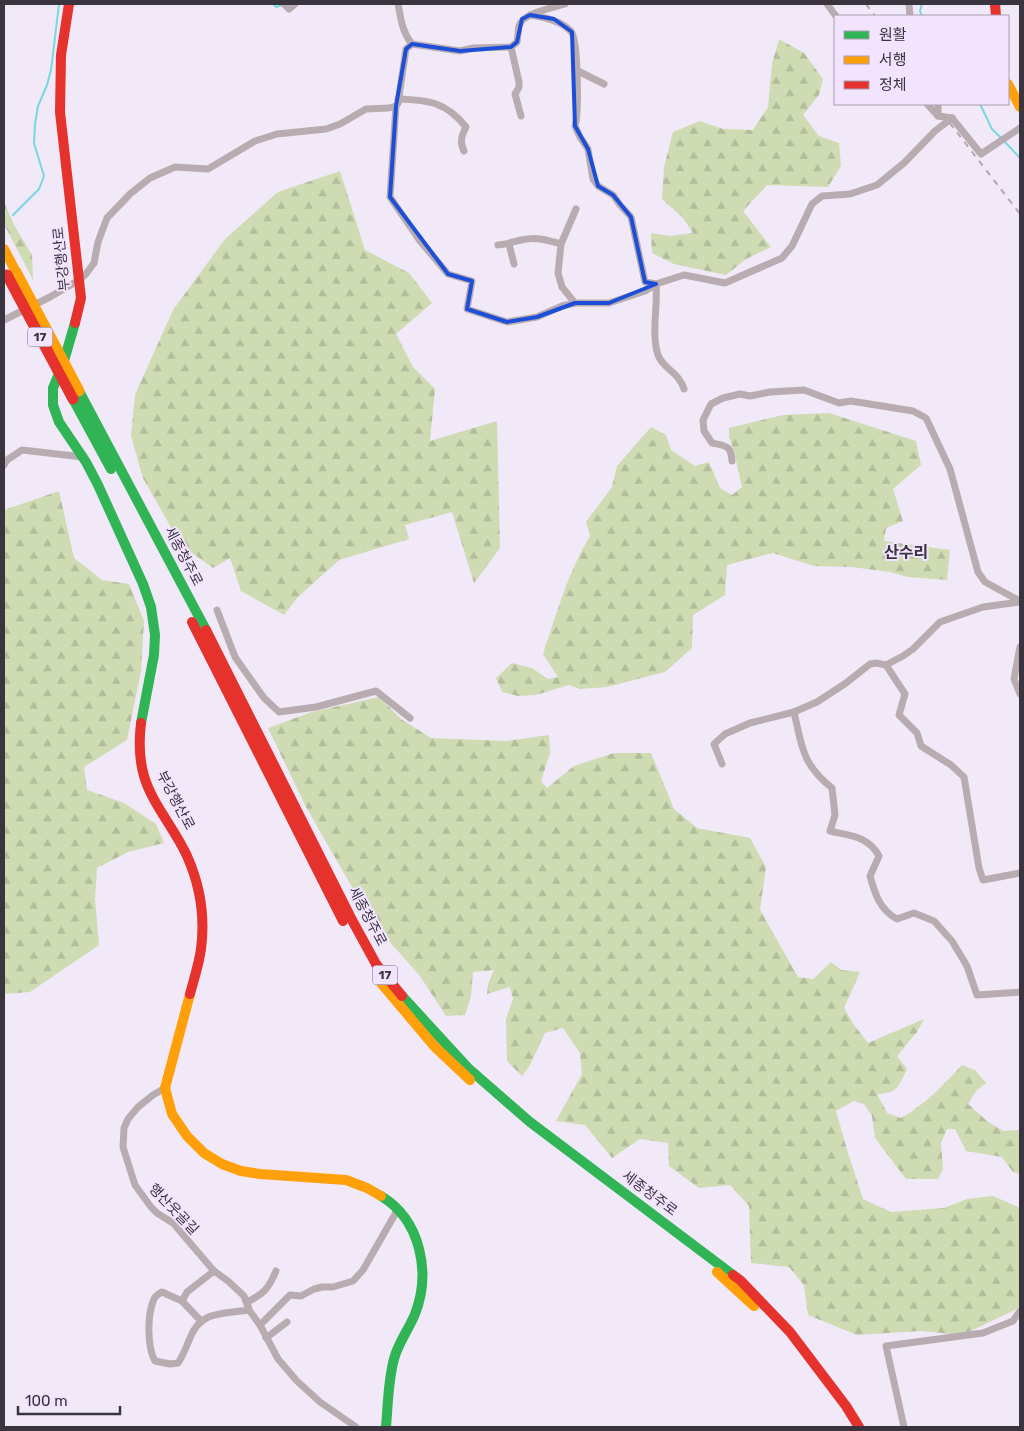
<svg xmlns="http://www.w3.org/2000/svg" width="1024" height="1431" font-family="Rubik,'Noto Sans KR',sans-serif">
<style>
.forest{fill:url(#forest-firs)}
.lines{fill:none;stroke-linecap:round;stroke-linejoin:round}
.stream{stroke:#77d8df;stroke-width:2}
.street{stroke:#b9acb0;stroke-width:7}
.fast{stroke:#30b455;stroke-width:10}
.slow{stroke:#ff9f0a;stroke-width:10}
.jam{stroke:#e5322d;stroke-width:10}
.rail{stroke:#b2a8ae;stroke-width:2;stroke-dasharray:6 6;stroke-linecap:butt}
.slow-bridge{stroke:#ff9f0a;stroke-width:11}
.jam-bridge{stroke:#e5322d;stroke-width:11}
.marked{fill:none;stroke:#1d4ed8;stroke-width:4;stroke-linejoin:round}
.labels{text-anchor:middle;stroke-width:4;stroke-linejoin:round;paint-order:stroke}
.shield{fill:#f2e3fe;stroke:#706878;stroke-width:1}
.shield-label{font-size:12px;font-weight:bold;fill:#39343e}
.street-label{font-size:14px;fill:#39343e;stroke:#f2e3fe}
.quarter-label{font-size:16px;font-weight:bold;fill:#39343e;stroke:#f2e3fe}
</style>
<defs>
<pattern id="forest-firs" width="22" height="20" patternUnits="userSpaceOnUse" patternTransform="scale(1.25)"><rect width="22" height="20" fill="#cedbb3"/><path d="M5 1l3.5 6h-7zM16 11l3.5 6h-7z" fill="#b2bd9b"/></pattern>
</defs>
<rect width="100%" height="100%" fill="#f1e9f8"/>
<g class="forest">
<path d="M779,39l25,14 19,26 -4,16 -16,20 16,21 20,7 2,23 -13,21 -61,-2 -24,26 28,36 -25,12 -20,16 -52,-11 -22,-11 -1,-20 19,3 23,-3 -10,-15 -21,-19 2,-32 9,-35 27,-11 23,8 30,1 15,-23 4,-43z"/>
<path d="M340,171l25,79 44,23 23,30 -36,31 17,33 22,22 -5,52 67,-20 3,127 -26,35 -22,-71 -47,13 4,14 -70,21 -42,38 -13,17 -43,-24 -11,-33 -17,10 -32,-23 -38,-67 -12,-42 4,-41 38,-85 52,-71 53,-47z"/>
<path d="M4,202l10,23 18,30 1,25 -29,-56z"/>
<path d="M829,413l87,28 5,24 -28,24 10,32 -17,7 -2,13 66,9 -3,30 -39,-3 -18,-5 -38,-5 -38,-1 -41,-13 -46,12 -2,30 -32,20 -1,33 -27,24 -58,15 -27,2 -11,-4 -33,10 -18,1 -16,-4 -6,-14 16,-15 20,5 16,11 10,-2 -15,-23c13,-39 25,-82 47,-118l-4,-14 26,-35 5,-21 34,-39 15,8 5,15 24,16 14,-4 11,26 12,7 10,-8 -8,-36 -5,-14v-9l54,-13z"/>
<path d="M59,491l15,67 28,22 27,4 15,37 -3,50 -14,69 -43,27 3,23 37,13 32,21 8,19 -36,9 -31,16 -2,31 4,46 -69,47 -26,2v-484z"/>
<path d="M379,697l22,22 30,19 75,3 43,-6 1,18 -9,28 6,7 27,-22 40,-13h37l23,56 23,19 53,10 16,29 -6,43 38,67 15,2 18,-17 10,8 19,2 -16,36 10,17 14,18 56,-24 -7,13 -20,24 10,13c-9,18 -9,24 -30,25l10,19 14,5c25,-14 41,-32 61,-53l13,5 11,13 -10,8 -8,13 19,17 16,10 17,-1v44l-7,-2 -11,-15 -36,-6 -11,-22h-8l-6,14 2,26 -5,10h-32l-31,-41 -3,-22 -8,-12 -10,-3 -18,10 12,42 15,46 28,13 53,-4 23,-9 26,-3 27,12v96l-3,5 -55,26 -42,-4 -63,4 -49,-20 -4,-30 -15,-18 -38,-4 -2,-57 -19,-21 -31,3 -30,-22 -1,-23 -28,-4 -28,19 -27,-33 -29,-4 26,-47 -2,-21 -17,-25 -18,5 -16,34 -7,9 -15,-15 -1,-42 7,-20 -3,-12 -23,7 1,-10 6,-14 -21,2 -2,24 -6,19 -19,1 -26,-40 -48,-54 -66,-115 -38,-79 44,-16z"/>
</g>
<g class="lines">
<g class="stream">
<path d="M273,4l3,3 6,-2"/>
<path d="M922,16l-2,-5 2,-7"/>
<path d="M980,104l12,25 9,9"/>
<path d="M1005,142l15,16"/>
<path d="M13,215l26,-26 5,-13 -10,-33 1,-19 3,-18 9,-21 4,-15 8,-66"/>
</g>
<g class="street">
<path d="M284,4l5,5 6,-5"/>
<path d="M398,4c3,15 4,28 14,40"/>
<path d="M565,4c-12,4 -43,9 -46,22 -1,5 -1,11 -2,16l-6,5 -38,1 -13,3 -48,-7 -6,5 -8,54 -2,3 -6,91 30,44 28,33 24,7 -5,28 40,13 30,-5 25,-11 13,-3h34l36,-12 11,-7"/>
<path d="M827,4l9,12"/>
<path d="M909,4l1,12"/>
<path d="M530,15c14,2 34,6 42,18 6,10 7,81 3,93l5,11 8,12 5,30 5,7 15,9 7,10 11,12 14,65 11,2 28,-9 41,8 57,-25 10,-12 20,-42 10,-8 28,-2 27,-9 27,-22 31,-32 17,-13 29,36 39,-26"/>
<path d="M511,47l8,35v5l-4,7 6,22"/>
<path d="M576,70l28,14"/>
<path d="M398,99c31,1 48,3 68,28 -4,8 -7,15 -2,24"/>
<path d="M927,104l11,12 14,2"/>
<path d="M938,116v-12"/>
<path d="M509,244l5,20"/>
<path d="M561,244l15,-35"/>
<path d="M498,245c11,-1 19,-5 29,-6 11,-2 23,2 34,5l-3,29 4,14 13,16"/>
<path d="M656,284c2,23 -5,49 2,71 5,14 21,17 26,34"/>
<path d="M4,320l46,-23 29,-17 7,-6 8,-11 4,-21 9,-24 23,-24 20,-16 25,-11 33,2 47,-28 22,-7 49,-5 14,-5 26,-15 23,-1 7,-2"/>
<path d="M732,461c-1,-16 -6,-15 -20,-18l-8,-12 -1,-11 8,-16 12,-6 17,-4 10,2 20,-4 34,-2 35,13 12,-2 62,10 13,7 24,51 28,103 7,10 35,19"/>
<path d="M4,465l3,-5 15,-10 61,7"/>
<path d="M217,610l18,47 29,41 15,14 37,-5 60,-16 34,27"/>
<path d="M1020,647l-6,32 6,15"/>
<path d="M886,665l19,29 -6,21 18,18 4,13 30,19 13,12 15,91 4,12 37,-7"/>
<path d="M794,712c8,35 8,52 38,76l3,27 -5,16c21,5 38,5 49,25l-9,20c5,18 10,34 27,43l17,-6 20,8 18,20 15,25 10,29 43,-3"/>
<path d="M722,764l-8,-20 11,-10 25,-11 44,-11 23,-10 29,-19 24,-19 6,-1 10,2 17,-9 10,-7 27,-27 43,-15 37,-5"/>
<path d="M165,1088l-12,7 -15,12 -10,12 -4,9 -1,19 12,38 16,22 6,6 16,10 41,48 14,10 16,15 5,14 11,15 18,34 19,22 23,21 36,25"/>
<path d="M214,1271l-27,21 -5,9 -20,-9c-3,2 -7,4 -8,7 -7,16 -7,48 1,62l15,3 8,-1c6,-9 8,-16 12,-25 11,-28 33,-24 59,-28l-2,-8c17,-8 22,-14 29,-31"/>
<path d="M182,1301l18,19"/>
<path d="M260,1325l30,-30 11,1 13,-7 8,-2h11l20,-6 10,-11 35,-61"/>
<path d="M266,1338l21,-16"/>
<path d="M904,1427l-18,-81 97,-13 30,-12 7,-10"/>
</g>
<g class="fast">
<path d="M75,323l-12,41 -10,24v17l6,17 27,40 12,23 45,99 8,23 4,28 -1,20 -13,68"/>
<path d="M79,391l127,239"/>
<path d="M73,399l38,70"/>
<path d="M402,996l66,72 62,54 203,153"/>
<path d="M381,1196c40,24 50,77 34,118 -6,15 -17,29 -21,45 -6,22 -6,45 -8,68"/>
</g>
<g class="slow">
<path d="M1008,84l12,23"/>
<path d="M4,249l12,23"/>
<path d="M381,983l53,63 36,34"/>
<path d="M190,994l-25,94 7,26 15,22 17,17 18,11 19,7 19,3 86,6 21,8 14,8"/>
<path d="M717,1272l37,34"/>
</g>
<g class="jam">
<path d="M69,4l-8,51 -1,57 21,186 -6,25"/>
<path d="M995,4l1,12"/>
<path d="M192,622l151,299"/>
<path d="M206,630l146,290 24,44 26,32"/>
<path d="M141,723c-2,17 -2,36 3,53 8,28 31,53 43,80 13,29 18,62 14,93 -2,15 -7,30 -11,45"/>
<path d="M733,1275l7,5 50,52 56,74 13,21"/>
</g>
<g class="rail">
<path d="M866,4l9,12"/>
<path d="M935,104l85,110"/>
</g>
<path class="slow-bridge" d="M16,272l63,119"/>
<path class="jam-bridge" d="M7,275l66,124"/>
</g>
<path class="marked" d="M530,15l24,4 18,13 3,94 13,23 10,37 15,9 18,22 14,65 11,2 -47,19h-34l-38,14 -30,5 -40,-13 5,-28 -24,-7 -58,-77 6,-91 10,-57 6,-5 48,7 51,-4 6,-5 5,-23z"/>
<g class="labels">
<g class="shield">
<rect x="27.5" y="327.5" width="25" height="19" rx="4"/>
<rect x="372.5" y="965.5" width="25" height="19" rx="4"/>
</g>
<g class="shield-label">
<text x="40" y="341">17</text>
<text x="385" y="979">17</text>
</g>
<g class="street-label">
<text transform="translate(61 259) rotate(-96)" y="5">부강행산로</text>
<text transform="translate(184 556) rotate(62)" y="5">세종청주로</text>
<text transform="translate(176 800) rotate(62)" y="5">부강행산로</text>
<text transform="translate(368 916) rotate(62)" y="5">세종청주로</text>
<text transform="translate(650 1193) rotate(37)" y="5">세종청주로</text>
<text transform="translate(174 1209) rotate(46)" y="5">행산웃골길</text>
</g>
<g class="quarter-label">
<text x="906" y="558">산수리</text>
</g>
</g>
<rect width="1024" height="1431" fill="none" stroke="#39343e" stroke-width="10"/>
<rect x="834" y="15" width="175" height="90" fill="#f2e3fe" stroke="#a89db1"/>
<rect x="844" y="31" width="25" height="8" fill="#30b455" stroke="#a89db1"/>
<text x="879" y="40" font-size="15" fill="#39343e">원활</text>
<rect x="844" y="56" width="25" height="8" fill="#ff9f0a" stroke="#a89db1"/>
<text x="879" y="65" font-size="15" fill="#39343e">서행</text>
<rect x="844" y="81" width="25" height="8" fill="#e5322d" stroke="#a89db1"/>
<text x="879" y="90" font-size="15" fill="#39343e">정체</text>
<path d="M18 1406v8h102v-8" fill="none" stroke="#39343e" stroke-width="2.5"/>
<text x="25" y="1406" font-size="15" fill="#39343e" stroke="#f2e3fe" stroke-width="4" paint-order="stroke">100 m</text>
</svg>
